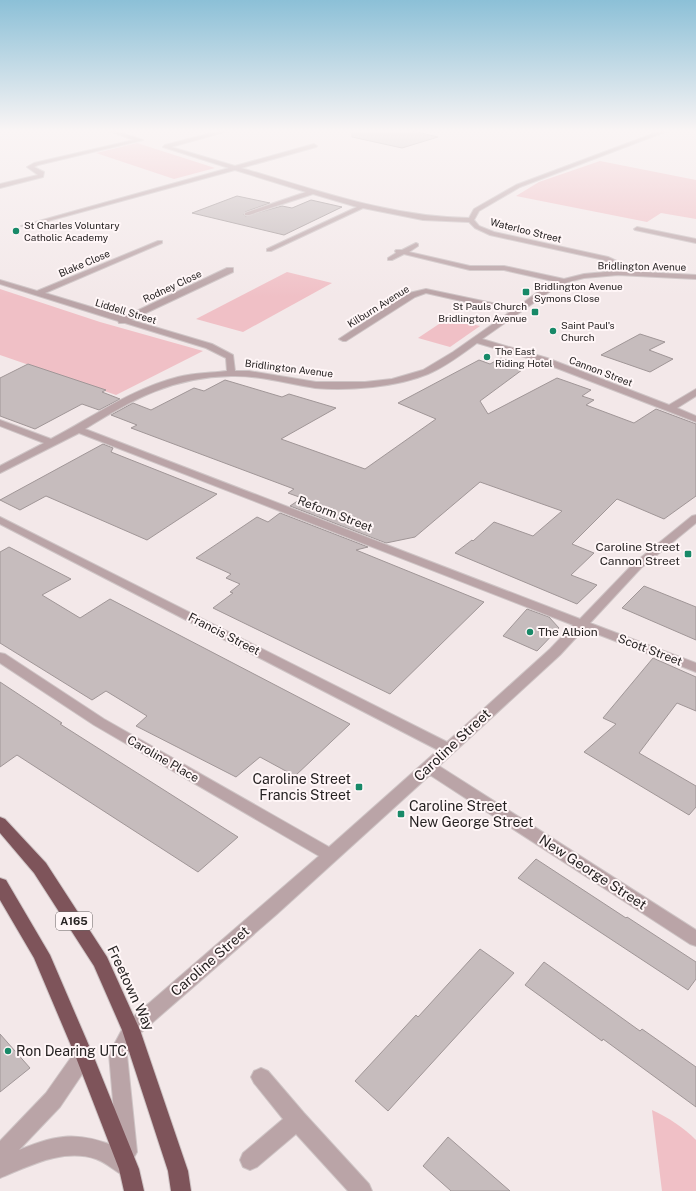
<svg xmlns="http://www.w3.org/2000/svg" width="696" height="1191" font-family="'Public Sans',sans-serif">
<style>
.green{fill:#f0c0c6}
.building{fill:#c6bcbd;stroke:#a09697}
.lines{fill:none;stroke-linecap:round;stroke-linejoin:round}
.minor-casing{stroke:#cec4c5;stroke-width:2}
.highway-casing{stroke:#cec4c5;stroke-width:2}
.minor{fill:#baa4a7;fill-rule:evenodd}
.highway{fill:#7e545a;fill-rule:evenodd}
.poi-dot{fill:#188968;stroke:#fff6f7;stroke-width:1.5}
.labels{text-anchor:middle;stroke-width:4;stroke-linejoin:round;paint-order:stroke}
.far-poi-label{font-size:10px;fill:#262222;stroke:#fff6f7;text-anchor:start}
.far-street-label{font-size:10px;fill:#262222;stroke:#fff6f7}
.shield{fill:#fff6f7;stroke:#676262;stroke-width:1}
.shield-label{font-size:11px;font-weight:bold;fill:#262222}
.street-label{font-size:12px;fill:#262222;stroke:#fff6f7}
.poi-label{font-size:12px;fill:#262222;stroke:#fff6f7;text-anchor:end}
.near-street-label{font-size:14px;fill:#262222;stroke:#fff6f7}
.near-poi-label{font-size:14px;fill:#262222;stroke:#fff6f7;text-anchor:start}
</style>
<rect width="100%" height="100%" fill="#f3e8e9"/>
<g class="green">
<path d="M137,143l78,25 -41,11 -78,-26z"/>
<path d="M600,161l96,19v39l-35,-6 -14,9 -131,-26 23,-14z"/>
<path d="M287,272l45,11 -89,49 -47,-13z"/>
<path d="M0,289l100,33 103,29 -87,44 -116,-40z"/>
<path d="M448,318l32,8 -30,21 -32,-9z"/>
<path d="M652,1110c17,8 31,17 44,30v51h-34z"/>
</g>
<g class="building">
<path d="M352,130h56l30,7 -36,11 -50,-11z"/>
<path d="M237,196l33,7 -25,9 -1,3 1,1 37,-10 10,2 19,-8 31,7 -58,28 -92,-22z"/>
<path d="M640,334l25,8 -16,8 24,9 -23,13 -49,-17z"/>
<path d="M501,358l25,9 -46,34 8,13 69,-36 34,12 -9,6 12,4 -8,5 48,18 22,-14 40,15v72l-32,23 -47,-20 -45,45 22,9 -23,22 26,10 -20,19 -122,-51 17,-13 1,1 21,-19 39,14 29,-25 -82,-29 -65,55 -29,6 -96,-37 12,-8 -14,-5 6,-4 -163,-61 6,-3 -26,-10 22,-12 18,7 43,-22 10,3 21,-11 57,17 7,-3 47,14 -55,31 84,30 71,-50 -38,-16 81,-43 11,4z"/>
<path d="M28,364l78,26 -4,2 18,7 -21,11 -17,-6 -47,25 -35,-13v-38z"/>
<path d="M103,444l10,4 -2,4 106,42 -70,46 -101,-44 -26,14 -20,-10z"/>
<path d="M280,513l88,34 -12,3 128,52 -94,92 -177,-86 20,-15 -3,-1 10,-8 -14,-6 5,-4 -35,-16 61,-41 11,5z"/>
<path d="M9,547l62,32 -29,16 38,23 30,-19 240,125 -55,52 -35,-19 -24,20 -100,-51 11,-10 -41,-25 -14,9 -92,-57v-91z"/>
<path d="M644,586l52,21v33l-74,-32z"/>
<path d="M527,609l22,8 10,11 -22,23 -34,-15z"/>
<path d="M653,658l43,19v34l-19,-8 -38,50 57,33v21l-7,8 -105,-63 32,-28 -13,-6z"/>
<path d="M0,682l62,41 -2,1 178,113 -40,35 -181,-117 -17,12z"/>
<path d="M536,859l90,59 1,-1 69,45v17l-8,11 -170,-112z"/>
<path d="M480,949l34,24 -126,138 -33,-30 61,-66 2,2z"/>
<path d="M544,962l96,69 2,-2 54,38v40l-93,-68 -1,2 -77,-56z"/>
<path d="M0,1034l30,34 -30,24z"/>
<path d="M448,1137l62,54h-59l-28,-25z"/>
</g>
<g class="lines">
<g class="minor-casing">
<g id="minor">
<path d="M106,130h7l30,10 -105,25 -4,2 10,5 -1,5 -43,11v-4l38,-9 -11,-8 7,-4 100,-23z"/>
<path d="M223,130h8l-60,17 64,19 79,-22 3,2 -1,1 -75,21c76,22 148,49 228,50l5,-9 42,-24 147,-55h7l-150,57 -41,24 -5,9 5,6 15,6 114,25 13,6 3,8 72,4v4l-78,-4 -34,3 -16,4 -16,8 -70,49 65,19 122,47 27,-16v7l-19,12 19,8v6l-155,-60 -64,-19c-15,11 -32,24 -49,31 -31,13 -79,17 -113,14 -28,-4 -56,-13 -84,-12 -58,1 -98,23 -146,53l495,190 53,-55 59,-48 4,-1v8l-55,45 -51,55 106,40v9l-112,-43 -24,26 -121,111 257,164v16l-6,-2 -260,-169 -153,139 -140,122 -10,19 10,97 -4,7 5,9 -3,7 -7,3c-12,-5 -20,-15 -32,-19 -33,-11 -66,7 -96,19v-37l46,-48 31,-44 7,-3 7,3 2,6 -2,6 -31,46 -41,43c38,-16 59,-19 98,-3l-8,-93 16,-30 194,-168 -225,-131 -94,-62v-10l5,1 99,65 225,128 109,-97 -438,-226v-7l447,225 103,-93 23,-24 -494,-192 -79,40v-7l44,-23 -44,-17v-6l51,19c42,-22 80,-50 127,-62 15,-4 33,-4 49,-6l-1,-13 -20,-10 -81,-25h-6l-1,-2 -118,-37v-4l37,11 121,-50h4v2l-117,50 79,24 103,-49h6v4l-102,48 81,24 21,11 2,16h14l67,11h49l27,-3 31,-9 30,-18 57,-40 -84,-19 -11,4 -69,44h-3l-4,-2 70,-46 17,-4 90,19 30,-22 11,-4 -53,-12h-34l-66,-16 -12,6h-4v-2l8,-5 -1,-2 1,-1h6l14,-7 2,1v2l-9,6 61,14h34l60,13 20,-5 32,-3 -1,-5 -11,-6 -114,-25 -15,-7 -6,-6 -46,-2 -60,-12 -92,43h-4v-2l90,-42 -44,-13 -64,21h-4v-2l61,-21 -71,-22 -209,57 -5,-1 208,-58 -66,-21 2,-2z"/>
<path d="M637,227l59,12v4l-61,-13 -1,-1z"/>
<path d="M261,1068l7,3 36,42 65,71 3,7h-24l-52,-57 -39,33 -7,3 -7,-3 -3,-7 3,-7 40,-34 -29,-36 -3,-6 3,-6z"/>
</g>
</g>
<g class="highway-casing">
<g id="highway">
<path d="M0,817l5,2 41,44 61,94 33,73 48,141 3,20h-20l-3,-20 -46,-141 -28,-64 -60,-93 -34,-40z"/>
<path d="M0,878l6,2 44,75 43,100 46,114 5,22h-20l-5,-22 -44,-114 -41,-97 -34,-58z"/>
</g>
</g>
<use href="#minor" class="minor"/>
<use href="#highway" class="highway"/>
</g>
<linearGradient id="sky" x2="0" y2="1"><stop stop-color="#8cc0d7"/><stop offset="0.44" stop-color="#faf5f5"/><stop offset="1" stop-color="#faf5f5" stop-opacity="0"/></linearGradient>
<rect width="696" height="297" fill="url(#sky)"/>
<g class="poi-dot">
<circle cx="16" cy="231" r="4"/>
<rect x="522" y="288" width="8" height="8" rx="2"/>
<rect x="531" y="308" width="8" height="8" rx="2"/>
<circle cx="553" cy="331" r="4"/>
<circle cx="487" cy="357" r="4"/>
<rect x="684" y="550" width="8" height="8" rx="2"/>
<circle cx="530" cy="632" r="4"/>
<rect x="355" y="783" width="8" height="8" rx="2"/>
<rect x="397" y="810" width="8" height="8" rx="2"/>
<circle cx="8" cy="1051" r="4"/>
</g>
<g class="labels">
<g class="far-poi-label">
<text x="24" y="229">St Charles Voluntary<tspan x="24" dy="12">Catholic Academy</tspan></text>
<text x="534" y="290">Bridlington Avenue<tspan x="534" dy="12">Symons Close</tspan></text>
<text x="527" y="310" text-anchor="end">St Pauls Church<tspan x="527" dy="12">Bridlington Avenue</tspan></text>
<text x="561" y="329">Saint Paul's<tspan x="561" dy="12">Church</tspan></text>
<text x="495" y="355">The East<tspan x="495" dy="12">Riding Hotel</tspan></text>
</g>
<g class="far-street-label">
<text transform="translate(526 230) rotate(14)" y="4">Waterloo Street</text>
<text transform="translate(84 263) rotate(-23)" y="4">Blake Close</text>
<text transform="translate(642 266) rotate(1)" y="4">Bridlington Avenue</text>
<text transform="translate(172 286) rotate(-25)" y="4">Rodney Close</text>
<text transform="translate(378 306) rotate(-32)" y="4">Kilburn Avenue</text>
<text transform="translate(126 311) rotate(17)" y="4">Liddell Street</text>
<text transform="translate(289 368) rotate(7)" y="4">Bridlington Avenue</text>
<text transform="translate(601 371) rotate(21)" y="4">Cannon Street</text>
</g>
<rect class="shield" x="56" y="912" width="36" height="18" rx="3"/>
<g class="shield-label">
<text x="74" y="925">A165</text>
</g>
<g class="street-label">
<text transform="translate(335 514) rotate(21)" y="4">Reform Street</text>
<text transform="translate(224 634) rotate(27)" y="4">Francis Street</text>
<text transform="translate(650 650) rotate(21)" y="4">Scott Street</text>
<text transform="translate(163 759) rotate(30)" y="4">Caroline Place</text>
</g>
<g class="poi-label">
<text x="680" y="551">Caroline Street<tspan x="680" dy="14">Cannon Street</tspan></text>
<text x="538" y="636" text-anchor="start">The Albion</text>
</g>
<g class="near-street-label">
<text transform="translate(452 745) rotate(-43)" y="5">Caroline Street</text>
<text transform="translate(593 872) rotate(33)" y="5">New George Street</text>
<text transform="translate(210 961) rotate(-41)" y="5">Caroline Street</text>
<text transform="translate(131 988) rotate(65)" y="5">Freetown Way</text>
</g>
<g class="near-poi-label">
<text x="351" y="784" text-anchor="end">Caroline Street<tspan x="351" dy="16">Francis Street</tspan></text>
<text x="409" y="811">Caroline Street<tspan x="409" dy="16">New George Street</tspan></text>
<text x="16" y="1056">Ron Dearing UTC</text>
</g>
</g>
</svg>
